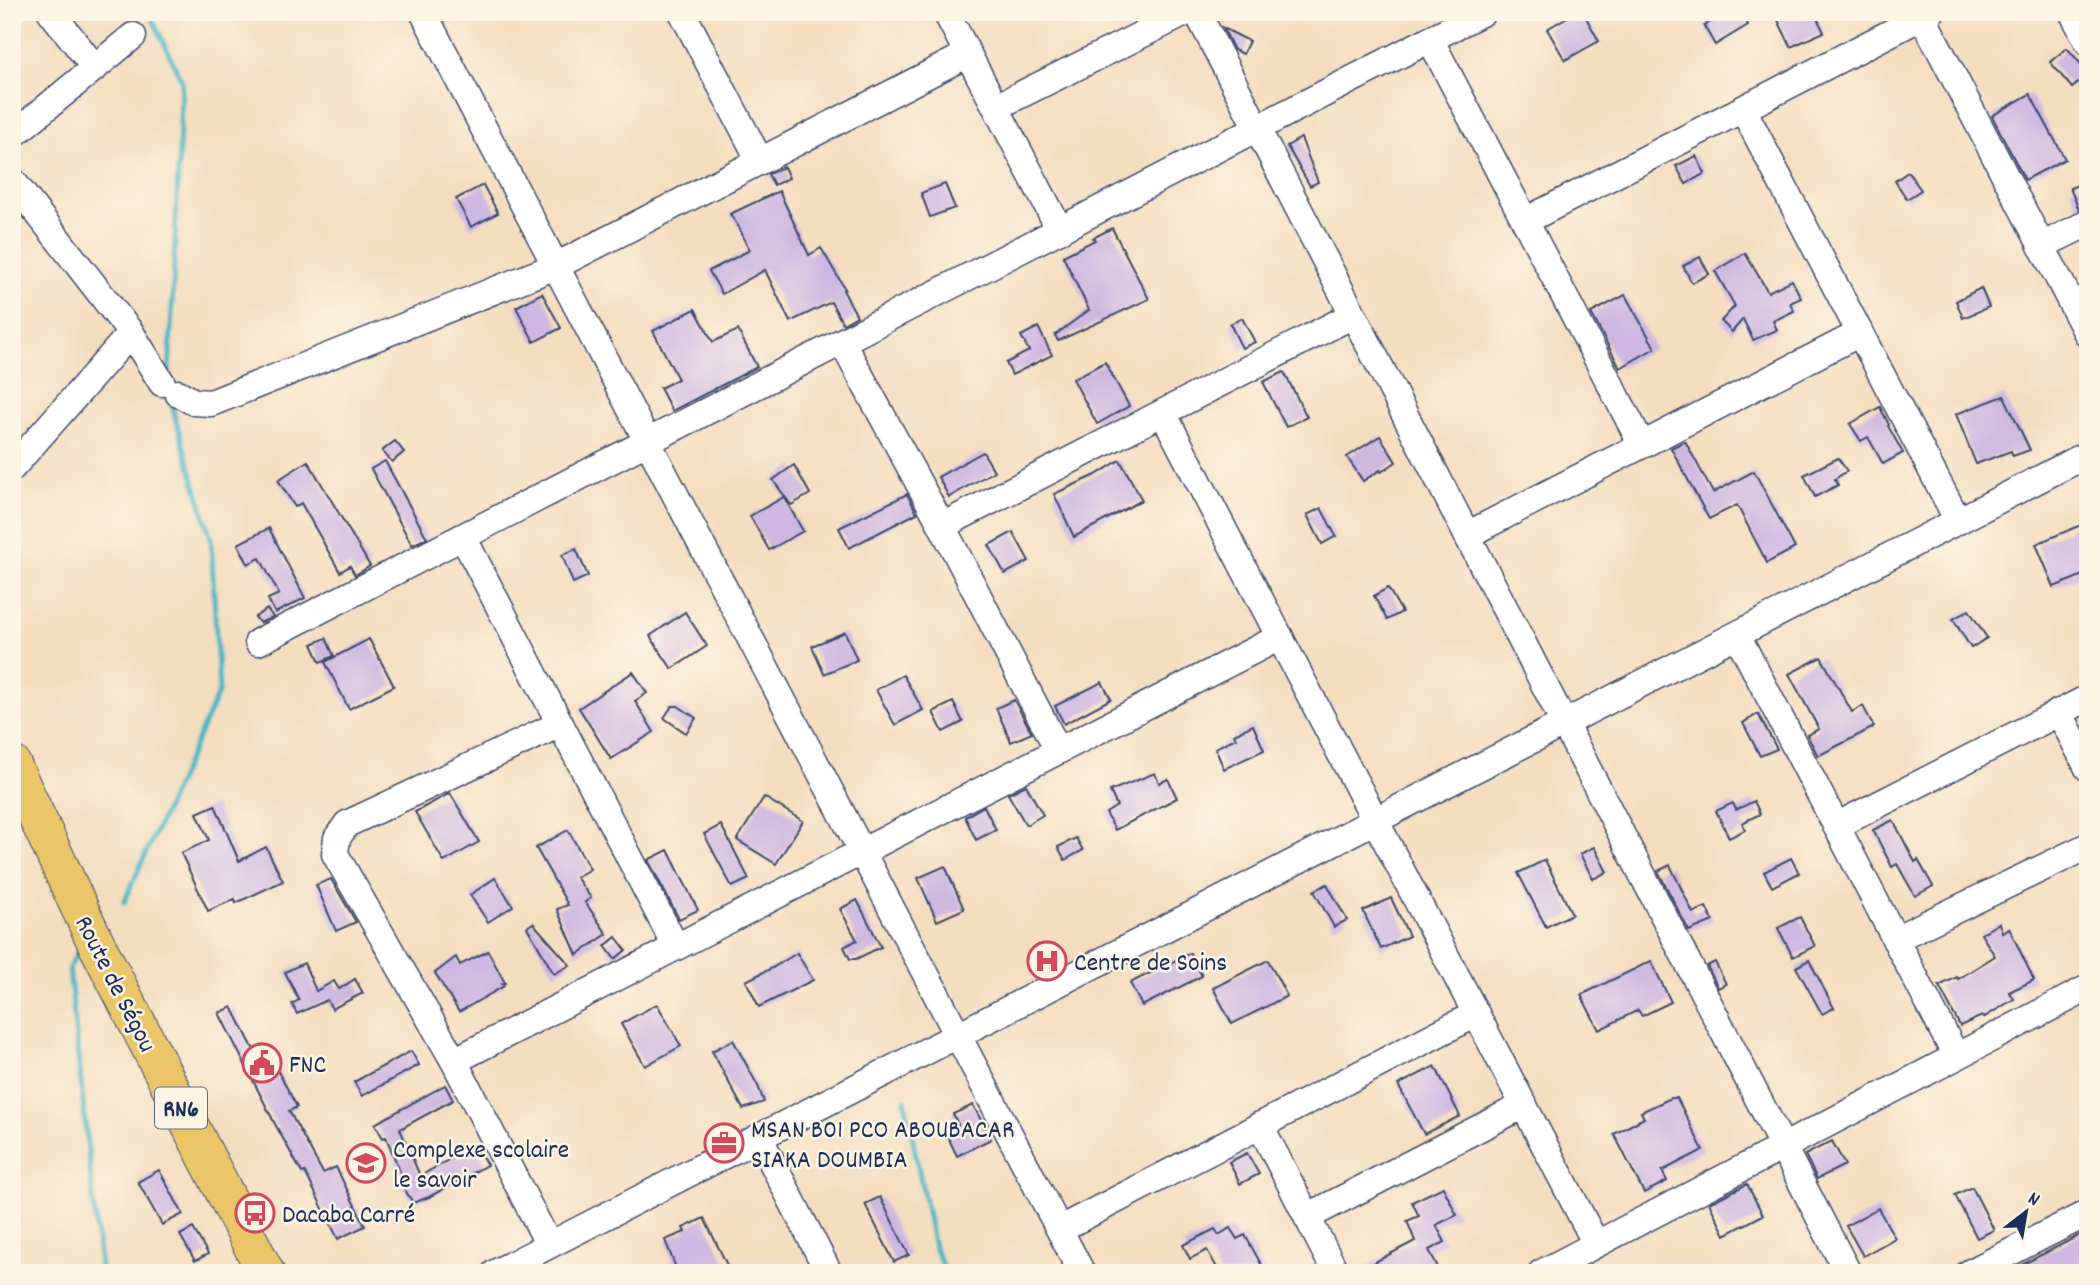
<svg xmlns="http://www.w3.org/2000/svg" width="2100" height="1285" font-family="Dekko,sans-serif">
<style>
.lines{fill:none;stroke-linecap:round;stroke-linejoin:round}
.stream{stroke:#49b5c5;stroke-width:5}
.building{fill:#ceb8e1}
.minor-casing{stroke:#3c496d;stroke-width:29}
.highway-casing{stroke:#3c496d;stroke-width:39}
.minor{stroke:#fff;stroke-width:26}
.highway{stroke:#eac669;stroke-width:37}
.labels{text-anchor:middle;stroke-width:5;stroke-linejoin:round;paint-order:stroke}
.shield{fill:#fcf5e5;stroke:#5e6a86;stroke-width:2}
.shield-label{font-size:24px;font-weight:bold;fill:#1b2f5e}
.poi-label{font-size:26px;fill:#1b2f5e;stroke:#fcf5e5;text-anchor:start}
.street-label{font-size:26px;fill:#1b2f5e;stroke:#fcf5e5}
</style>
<rect width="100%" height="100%" fill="#fcf5e5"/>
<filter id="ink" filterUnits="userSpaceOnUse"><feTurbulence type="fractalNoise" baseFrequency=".0143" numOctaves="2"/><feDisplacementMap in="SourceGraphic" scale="14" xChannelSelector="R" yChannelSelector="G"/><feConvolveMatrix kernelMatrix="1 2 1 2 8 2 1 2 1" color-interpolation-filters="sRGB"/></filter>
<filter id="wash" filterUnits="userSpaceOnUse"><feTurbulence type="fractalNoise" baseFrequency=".00686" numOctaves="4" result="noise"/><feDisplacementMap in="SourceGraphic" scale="28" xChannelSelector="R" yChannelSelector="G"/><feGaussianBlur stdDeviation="1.57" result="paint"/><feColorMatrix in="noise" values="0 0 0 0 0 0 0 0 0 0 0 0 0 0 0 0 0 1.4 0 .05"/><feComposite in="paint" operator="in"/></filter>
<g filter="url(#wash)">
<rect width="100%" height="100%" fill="#f4dec0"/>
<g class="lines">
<g class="stream">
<path d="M149,12l33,69 -13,295"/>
<path d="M124,902l95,-211 -8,-153 -41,-138"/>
<path d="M81,946l-12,22 31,298 -2,7"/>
<path d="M905,1100l29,147 12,26"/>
</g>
</g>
<g id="blocks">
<g class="building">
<path d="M1576,12h7l16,29 -34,19 -18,-31z"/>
<path d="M1727,12h13l8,13 -33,20 -11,-19z"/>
<path d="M1774,12h40l10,20 -33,15z"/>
<path d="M1223,28l26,13 -6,13 -9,-4z"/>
<path d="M2067,48l21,24v3l-16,13 -22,-26z"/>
<path d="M2030,94l35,65 -40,21 -33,-64z"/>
<path d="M1301,138l17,44 -8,4 -23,-40z"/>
<path d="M1696,156l9,17 -19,11 -10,-18z"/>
<path d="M784,167l5,11 -15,7 -6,-11z"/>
<path d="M1908,172l13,18 -14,9 -12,-18z"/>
<path d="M2088,181v26l-9,3 -9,-22z"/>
<path d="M945,184l10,24 -25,9 -9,-24z"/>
<path d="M483,185l15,28 -27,14 -15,-28z"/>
<path d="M779,191l30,64 12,-7 24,41 -2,1 14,26 -14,8 -12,-22 -41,20 -25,-52 -43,24 -13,-23 41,-21 -12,-24 -8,-12z"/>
<path d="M1112,228l37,71 -91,42 -3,-6 34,-25 -26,-54 32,-16 -2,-2z"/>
<path d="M1745,253l23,39 24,-12 9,18 -11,5 4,8 -21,10 4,9 -24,10 -10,-21 -11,13 -11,-11 14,-15 -20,-35z"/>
<path d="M1700,257l9,17 -17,9 -9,-17z"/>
<path d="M1981,288l8,19 -26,11 -7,-17z"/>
<path d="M542,293l19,35 -27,14 -18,-35z"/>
<path d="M1625,295l30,53 -35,20 -29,-55z"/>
<path d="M695,309l18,33 25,-12 19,37 -85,44 -12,-23 18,-9 -25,-48z"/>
<path d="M1242,318l13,24 -13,6 -12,-24z"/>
<path d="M1038,327l14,28 -40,20 -6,-12 23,-12 -8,-15z"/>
<path d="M1105,362l24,44 -32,18 -24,-45z"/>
<path d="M1284,372l23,45 -21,10 -23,-45z"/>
<path d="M2004,396l26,54 -17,6 -2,-5 -35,13 -20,-50z"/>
<path d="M1880,407l9,18 -1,1 15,27 -20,11 -15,-27 -7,4 -11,-17z"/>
<path d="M1380,436l16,26 -15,10 -1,-2 -17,11 -16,-24z"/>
<path d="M395,441l9,11 -12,10 -10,-11z"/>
<path d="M1685,441l28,52 41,-22 41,77 -28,15 -30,-58 -28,14 -38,-71z"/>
<path d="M983,452l11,19 -45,26 -11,-20z"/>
<path d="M1838,458l9,13 -12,8 3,6 -23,12 -11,-22z"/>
<path d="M1120,460l22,40 -68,37 -20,-43 42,-19z"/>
<path d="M308,461l62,105 -15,9 -5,-9 -10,6 -39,-69 -6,4 -17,-27z"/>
<path d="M385,461l42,77 -15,7 -41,-76z"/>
<path d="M794,465l16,29 -19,11 -18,-25z"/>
<path d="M907,494l10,19 -68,35 -10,-20z"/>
<path d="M784,497l19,34 -34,19 -19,-34z"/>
<path d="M1321,508l15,28 -14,8 -15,-29z"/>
<path d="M2088,522v51l-34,14 -18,-43z"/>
<path d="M269,528l36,70 -30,15 -7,-14 11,-5 -19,-36 -12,6 -10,-20z"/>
<path d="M1013,532l16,29 -24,13 -16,-29z"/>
<path d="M576,549l12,27 -15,7 -11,-28z"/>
<path d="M1388,588l14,24 -15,8 -13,-24z"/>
<path d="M267,609l6,8 -13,6 -5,-6z"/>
<path d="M1969,610l18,28 -16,10 -18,-29z"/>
<path d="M685,612l22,34 -35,23 -22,-33z"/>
<path d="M845,632l12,28 -33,14 -12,-28z"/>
<path d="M326,638l8,18 -14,6 -8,-18z"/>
<path d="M369,639l25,47 -45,23 -24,-47z"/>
<path d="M1821,657l31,55 11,-6 11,21 -56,29 -11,-21 12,-6 -30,-55z"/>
<path d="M633,672l14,21 -12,8 19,31 -43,27 -32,-51z"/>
<path d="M903,675l20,35 -28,15 -19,-35z"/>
<path d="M1102,682l9,17 -47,25 -9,-18z"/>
<path d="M1014,700l18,33 -21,9 -15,-34z"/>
<path d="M953,702l10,20 -20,10 -10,-20z"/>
<path d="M672,706h6l18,12 -10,15 -22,-15z"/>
<path d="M1758,714l19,35 -17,7 -17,-33z"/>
<path d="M1253,725l11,25 -40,19 -9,-21 21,-10 -2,-4z"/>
<path d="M1155,773l4,10 9,-4 9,19 -62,32 -9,-17 11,-7 -7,-15z"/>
<path d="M1026,785l17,30 -17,10 -18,-31z"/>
<path d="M450,793l29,49 -35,20 -29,-50z"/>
<path d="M764,797l39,24 -27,43 -39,-24z"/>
<path d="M1754,801l6,13 -18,9 3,7 -16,8 -13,-27 17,-8 3,7z"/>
<path d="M215,805l24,56 27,-14 17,34 -47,22 -1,-4 -27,12 -27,-58 28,-13 -12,-27z"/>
<path d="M984,806l12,24 -20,10 -11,-23z"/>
<path d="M1893,820l22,42 3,-2 15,26 -18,10 -18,-32 -5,3 -19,-37z"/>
<path d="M721,825l28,54 -17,8 -28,-53z"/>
<path d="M568,830l22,39 -14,8 15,21 -6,4 22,32 -30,21 -20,-46 11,-4 -32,-57z"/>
<path d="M1076,838l7,12 -18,10 -7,-13z"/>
<path d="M1594,847l13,25 -14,7 -13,-25z"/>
<path d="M668,850l30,60 -19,9 -31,-59z"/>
<path d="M1791,858l8,15 -27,14 -8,-15z"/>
<path d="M1545,860l27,54 -26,13 -28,-54z"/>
<path d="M1670,865l23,48 13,-6 7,14 -24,10 -31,-60z"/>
<path d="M945,866l19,43 -27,12 -19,-43z"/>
<path d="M495,878l18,28 -25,16 -18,-27z"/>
<path d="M331,879l25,43 -20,9 -20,-46z"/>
<path d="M1327,884l20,36 -13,7 -20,-36z"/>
<path d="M1391,898l18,38 -28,13 -18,-38z"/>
<path d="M857,900l24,47 -25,12h-6l-6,-12 13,-7 -17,-31z"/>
<path d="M1800,917l15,29 -22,11 -15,-29z"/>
<path d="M533,923l37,42 -16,9 -27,-47z"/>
<path d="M1999,923l3,9 7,-4 25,52 -25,12 5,7 -31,19 -1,-2 -22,10 -21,-40 18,-9 1,2 37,-23 -14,-22z"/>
<path d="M616,937l10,13 -11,9 -10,-13z"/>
<path d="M488,951l17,32 -3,1 2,2 -45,26 -24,-39 21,-16 4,8z"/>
<path d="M797,953l16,27 -54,27 -13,-26 26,-13z"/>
<path d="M1190,953l12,23 -60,30 -12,-23z"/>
<path d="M1268,960l19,36 -55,28 -19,-36z"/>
<path d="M1809,960l25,48 -12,6 -26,-47z"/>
<path d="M1651,961l20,41 -29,14 -4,-6 -39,20 -18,-35z"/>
<path d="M1715,962l11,22 -8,4 -11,-22z"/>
<path d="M304,963l12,28 18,-10 5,8 16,-10 8,14 -31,16 -5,-9 -30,14 -5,-10 7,-4 -14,-28z"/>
<path d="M657,1004l24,42 -36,20 -24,-42z"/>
<path d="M232,1007l22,43 10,-5 33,62 -8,4 34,62 13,-6 29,59 -27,13 -33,-67 -3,1 -27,-49 -56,-111z"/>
<path d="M733,1040l25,46 6,16 -21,7 -31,-58z"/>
<path d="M411,1051l8,14 -57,31 -8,-14z"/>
<path d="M1435,1066l25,50 -36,18 -26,-49z"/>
<path d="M445,1085l8,15 -53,29 20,47 55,-31 12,20 -58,32 -16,6 -11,-18 3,-1 -19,-47 -3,1 -8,-14z"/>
<path d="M1671,1098h6l26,52 -41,21 5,10 -23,12 -30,-59 30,-16 -3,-6z"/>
<path d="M973,1105l18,34 -34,17 -12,-25 13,-6 -5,-11z"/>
<path d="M1832,1141l13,24 -28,14 -12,-24z"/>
<path d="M1247,1153l12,21 -19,10 -11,-22z"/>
<path d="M159,1170l24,44 -21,11 -24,-43z"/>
<path d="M1747,1184l16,31 -38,20 -16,-32z"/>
<path d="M1443,1187l14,28 -21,10 9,17 -16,8 12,23h-87l61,-32 -8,-20 12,-5 -7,-14z"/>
<path d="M1972,1187l22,43 -17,8 -22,-43z"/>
<path d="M880,1197l29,58 -15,7 -29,-58z"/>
<path d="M1878,1208l17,30 -32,18 -17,-30z"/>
<path d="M704,1218l27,55h-53l-13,-33 20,-8 -2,-4z"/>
<path d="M193,1228l15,26 -13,7 -15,-26z"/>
<path d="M1230,1228l7,11 8,-4 21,38h-46l-13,-23 -17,9 -7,-14 32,-16 4,6z"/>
<path d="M2088,1231v32l-18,10h-64z"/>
</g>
</g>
</g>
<g filter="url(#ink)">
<use href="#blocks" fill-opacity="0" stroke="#3c496d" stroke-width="2"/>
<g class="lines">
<g class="minor-casing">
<g id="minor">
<path d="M51,12l44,56"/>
<path d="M423,12l659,1261"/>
<path d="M682,12l78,149"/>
<path d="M946,12l114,218"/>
<path d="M1197,12l651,1261"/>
<path d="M1920,12l168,323"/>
<path d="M2072,12l16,30"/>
<path d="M1430,39l212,406"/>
<path d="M996,107l191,-95"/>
<path d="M1743,109l215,412"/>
<path d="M12,136l121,-100"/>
<path d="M12,180l119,153 31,50"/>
<path d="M1525,221l406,-209"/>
<path d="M2041,246l47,-23"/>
<path d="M842,342l100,184 116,224"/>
<path d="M178,393l16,9 17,1 345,-137 412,-212"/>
<path d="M1163,413l433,831"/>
<path d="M12,468l119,-135"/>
<path d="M942,526l411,-211"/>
<path d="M1467,535l393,-202"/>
<path d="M463,537l213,410"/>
<path d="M1737,635l219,421"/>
<path d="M258,642l1225,-630"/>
<path d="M2059,712l29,56"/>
<path d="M1836,826l252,-128"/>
<path d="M1895,939l193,-93"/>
<path d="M454,1061l826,-424"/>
<path d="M1260,1125l76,148"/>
<path d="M759,1137l70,136"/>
<path d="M1307,1217l217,-112"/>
<path d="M1060,1229l416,-215"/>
<path d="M549,1245l-95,-184 -119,-207 2,-16 10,-14 213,-100"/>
<path d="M495,1273l1593,-819"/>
<path d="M1541,1273l547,-285"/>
<path d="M1969,1273l119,-60"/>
</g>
</g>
<g class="highway-casing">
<path id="highway" d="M12,764l84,179 170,330"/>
</g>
<use href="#minor" class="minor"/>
<use href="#highway" class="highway"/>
</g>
</g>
<defs>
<g id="hospital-ring" transform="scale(2.0125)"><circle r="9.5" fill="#fcf5e5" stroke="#d1495b" stroke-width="1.5"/><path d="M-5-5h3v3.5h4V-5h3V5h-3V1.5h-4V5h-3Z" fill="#d1495b"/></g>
<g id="civic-ring" transform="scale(2.0125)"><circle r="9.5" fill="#fcf5e5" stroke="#d1495b" stroke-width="1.5"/><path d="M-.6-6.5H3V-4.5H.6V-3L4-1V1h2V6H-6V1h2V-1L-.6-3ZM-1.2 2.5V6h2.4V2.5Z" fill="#d1495b"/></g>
<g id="office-ring" transform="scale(2.0125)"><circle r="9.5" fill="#fcf5e5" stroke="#d1495b" stroke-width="1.5"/><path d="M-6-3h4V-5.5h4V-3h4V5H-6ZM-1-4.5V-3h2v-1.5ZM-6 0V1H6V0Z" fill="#d1495b"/></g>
<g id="school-ring" transform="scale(2.0125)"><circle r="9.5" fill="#fcf5e5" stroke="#d1495b" stroke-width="1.5"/><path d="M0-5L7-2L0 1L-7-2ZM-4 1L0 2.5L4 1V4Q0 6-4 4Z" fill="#d1495b"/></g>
<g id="bus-ring" transform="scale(2.0125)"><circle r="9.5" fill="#fcf5e5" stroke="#d1495b" stroke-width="1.5"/><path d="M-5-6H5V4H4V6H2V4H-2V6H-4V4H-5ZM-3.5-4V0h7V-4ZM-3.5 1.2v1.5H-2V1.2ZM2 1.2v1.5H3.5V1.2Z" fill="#d1495b"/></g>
</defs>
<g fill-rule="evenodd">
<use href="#hospital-ring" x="1047" y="961"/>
<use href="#civic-ring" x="262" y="1063"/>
<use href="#office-ring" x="724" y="1143"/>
<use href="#school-ring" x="366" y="1163"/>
<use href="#bus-ring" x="255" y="1213"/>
</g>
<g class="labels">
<rect class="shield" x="155" y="1087.5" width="52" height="41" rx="5"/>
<g class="shield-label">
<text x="181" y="1116">RN6</text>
</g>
<g class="poi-label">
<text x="1074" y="970">Centre de Soins</text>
<text x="289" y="1072">FNC</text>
<text x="751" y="1137">MSAN B01 PCO ABOUBACAR<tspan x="751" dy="30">SIAKA DOUMBIA</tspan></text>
<text x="393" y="1157">Complexe scolaire<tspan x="393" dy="30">le savoir</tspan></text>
<text x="282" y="1222">Dacaba Carré</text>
</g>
<g class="street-label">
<text transform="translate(117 983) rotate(63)" y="9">Route de Ségou</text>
</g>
</g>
<rect width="2100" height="1285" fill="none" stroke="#fcf5e5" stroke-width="42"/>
<g transform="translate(2026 1212) rotate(31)" stroke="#fcf5e5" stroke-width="5" paint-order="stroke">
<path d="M0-5L12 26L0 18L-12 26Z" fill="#1b2f5e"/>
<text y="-10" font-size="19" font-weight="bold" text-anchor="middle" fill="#1b2f5e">N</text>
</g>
</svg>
